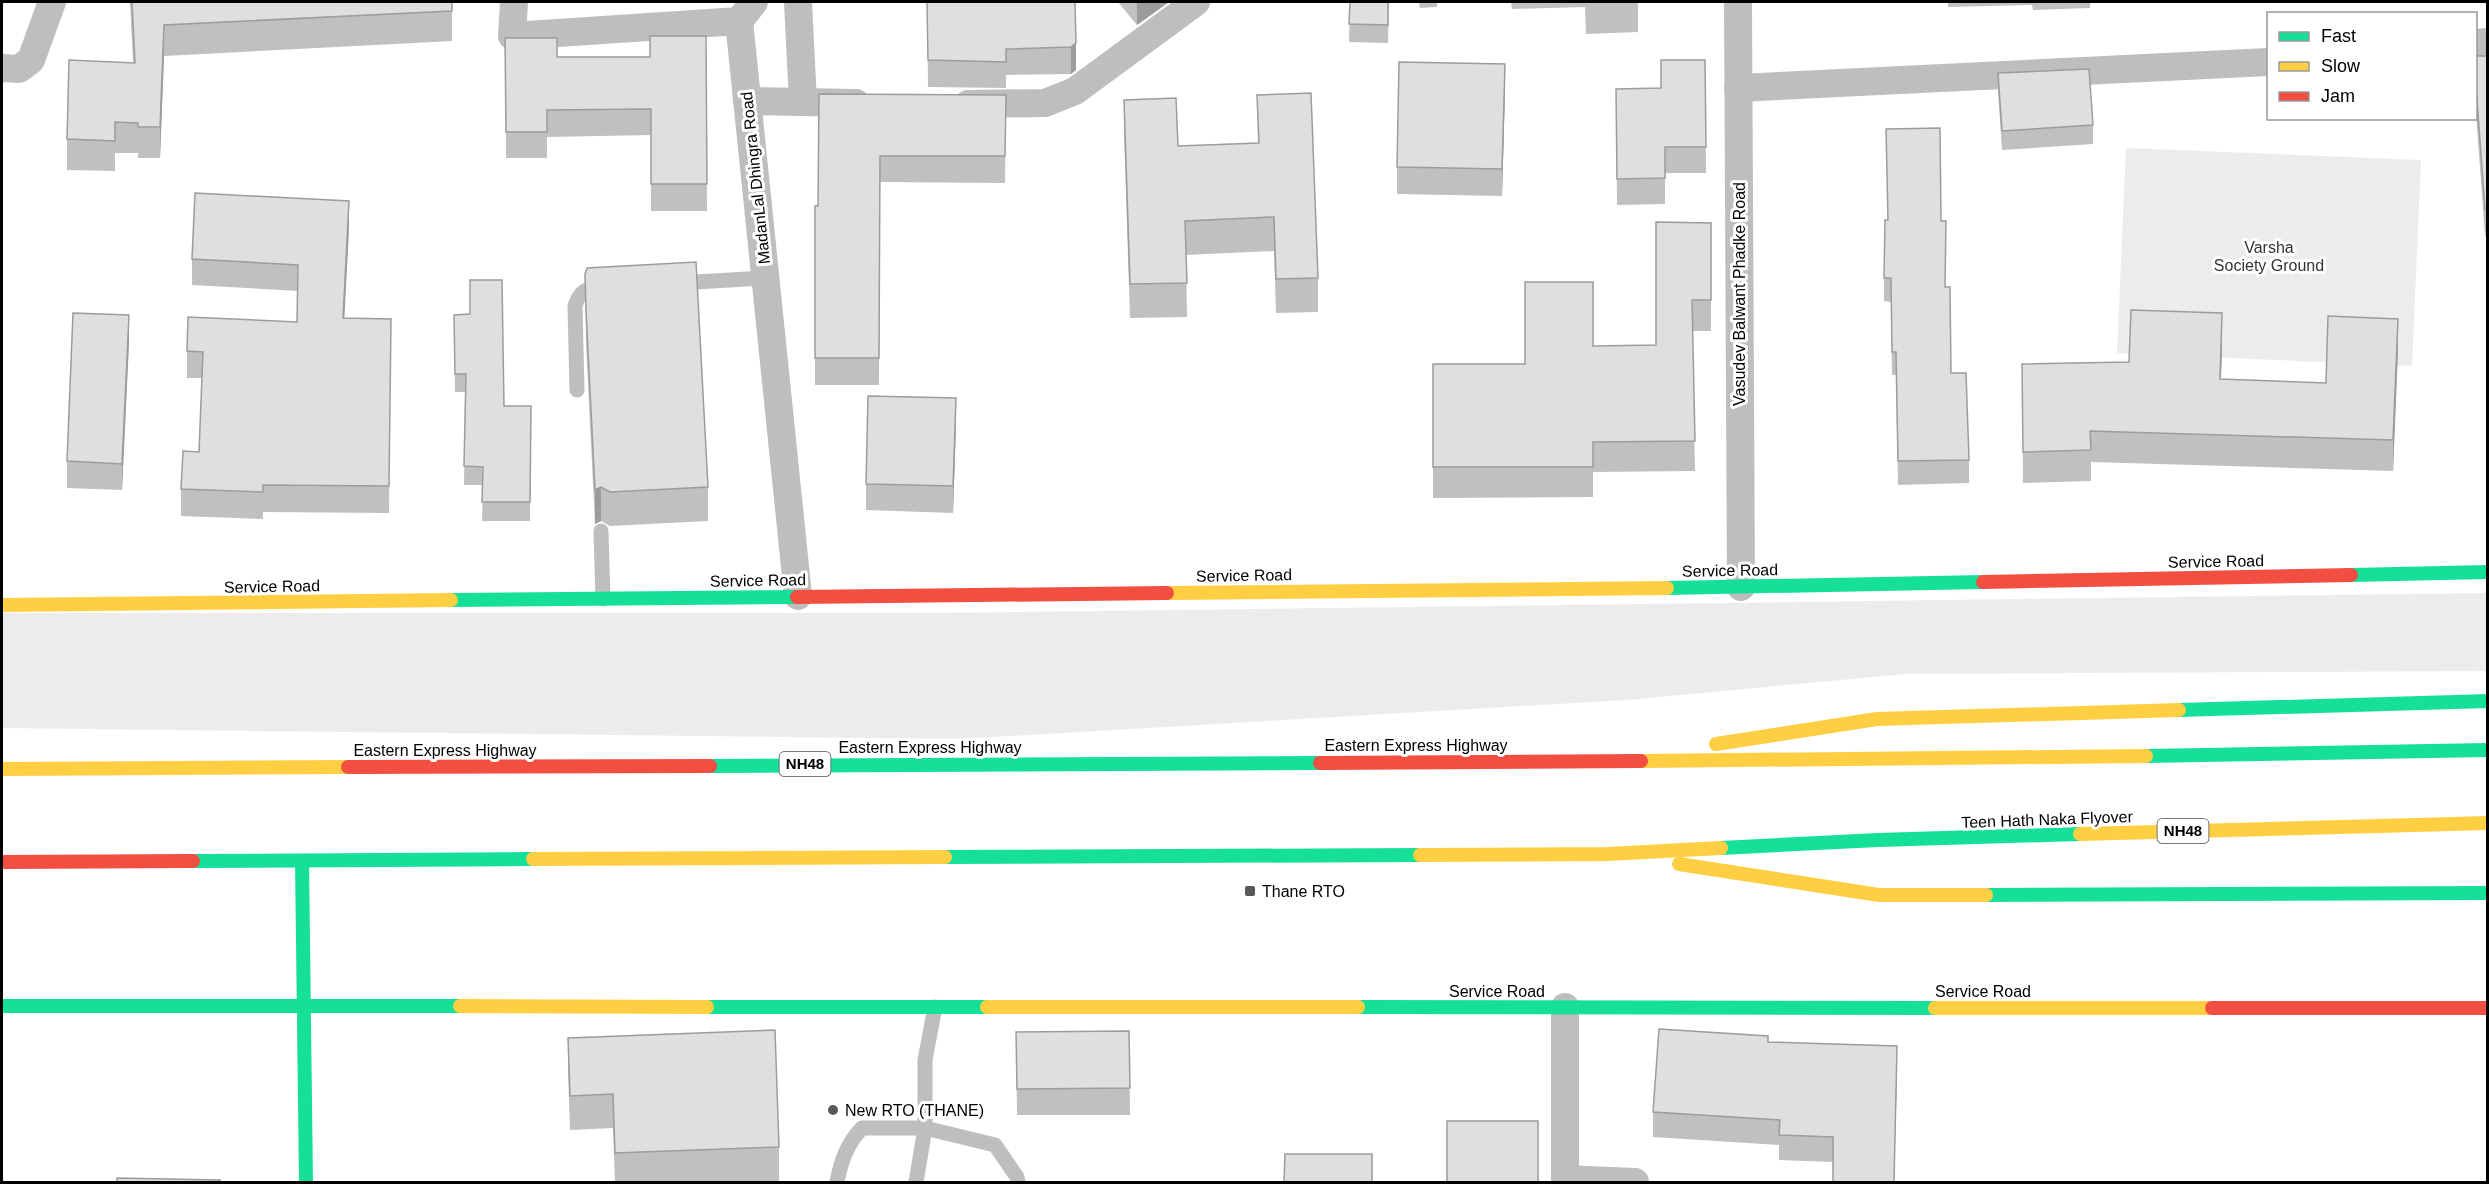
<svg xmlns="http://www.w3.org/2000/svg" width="2489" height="1184" font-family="Helvetica,sans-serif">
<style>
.green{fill:#ececec}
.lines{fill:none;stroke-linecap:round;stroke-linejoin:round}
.lane{stroke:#bebebe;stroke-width:15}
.street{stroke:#bebebe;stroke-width:28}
.fast{stroke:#16e098;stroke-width:14}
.slow{stroke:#ffcf43;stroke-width:14}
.jam{stroke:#f24e42;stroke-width:14}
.wall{fill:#c0c0c0}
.shaded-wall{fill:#9c9c9c}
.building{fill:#dfdfdf;stroke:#9c9c9c;stroke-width:1.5}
.poi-dot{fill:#595959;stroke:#fff;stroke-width:2}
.labels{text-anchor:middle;stroke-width:6;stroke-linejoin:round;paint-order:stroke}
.shield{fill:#fff;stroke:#4c4c4c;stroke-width:1.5}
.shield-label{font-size:15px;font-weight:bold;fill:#000}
.street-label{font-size:16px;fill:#000;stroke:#fff}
.park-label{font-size:16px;fill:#333;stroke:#fff}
.poi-label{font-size:16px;fill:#000;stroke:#fff;text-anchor:start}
</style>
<rect width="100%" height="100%" fill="#fff"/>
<g class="green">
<path d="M2126,148l295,12 -9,206 -295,-13z"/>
<path d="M2487,593v78l-582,3 -279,26 -667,39 -957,-11v-115h942z"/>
</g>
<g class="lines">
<g class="lane">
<path d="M678,283l87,-5"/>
<path d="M577,390l-2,-84c5,-16 12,-18 28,-19"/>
<path d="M601,531l2,68"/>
<path d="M837,1182c4,-21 10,-38 25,-54h63l70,17 22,32 1,5"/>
<path d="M916,1182l9,-54v-68l10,-53"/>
</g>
<g class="street">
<path d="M514,2l-2,34 227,-15"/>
<path d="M798,2l5,100"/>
<path d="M1738,2l3,585"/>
<path d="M739,21l59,575"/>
<path d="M739,21l15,-19"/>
<path d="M2476,43l12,-1"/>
<path d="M2,68l17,1 12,-9 21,-58"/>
<path d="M1738,88l530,-26"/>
<path d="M747,101l109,2"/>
<path d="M968,104l77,-1 30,-12 121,-89"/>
<path d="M1565,1179l70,3"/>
<path d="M1565,1182v-175"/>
</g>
<g class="fast">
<path d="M2351,575l137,-3"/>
<path d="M1667,588l316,-6"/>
<path d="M451,600l346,-3"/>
<path d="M2179,710l309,-9"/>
<path d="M2146,756l342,-6"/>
<path d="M710,766l610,-3"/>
<path d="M1721,848l157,-8 202,-6"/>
<path d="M945,857l475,-2"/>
<path d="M193,861l340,-2"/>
<path d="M302,861l4,321"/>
<path d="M1986,895l502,-2"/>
<path d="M2,1006h458"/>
<path d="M707,1007h280"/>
<path d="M1358,1007l577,1"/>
</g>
<g class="slow">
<path d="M1167,593l500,-5"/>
<path d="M2,605l449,-5"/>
<path d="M1716,744l161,-25 302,-9"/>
<path d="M1641,761l505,-5"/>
<path d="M2,769l346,-2"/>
<path d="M2080,834l408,-11"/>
<path d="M1420,855l187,-1 114,-6"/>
<path d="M533,859l412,-2"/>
<path d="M1679,864l200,31h107"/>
<path d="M460,1006l247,1"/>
<path d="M987,1007h371"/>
<path d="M1935,1008h277"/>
</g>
<g class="jam">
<path d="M1983,582l368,-7"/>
<path d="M797,597l370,-4"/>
<path d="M1320,763l321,-2"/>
<path d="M348,767l362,-1"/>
<path d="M2,862l191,-1"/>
<path d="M2212,1008h276"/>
</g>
</g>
<g class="wall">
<path d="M130,2h322v39l-288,15 -4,102h-22v-5h-23v18l-48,-1v-31l66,-77z"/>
<path d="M927,2h148l1,68 -5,4 -65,1v13l-78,-1z"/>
<path d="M1118,2h51l-32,23z"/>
<path d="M1350,2h39l-1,41 -39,-1z"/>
<path d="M1419,2h18v5l-17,1z"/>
<path d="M1511,2h127v30l-52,2 -1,-27 -73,2z"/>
<path d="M1948,2h142v6l-57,2 -1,-5 -84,2z"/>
<path d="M706,36l1,175h-56v-76l-104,2v21h-41l-1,-120 52,19h93z"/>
<path d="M2475,56h12v180h-2l-10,-136z"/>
<path d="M1705,60l1,113h-41v31l-48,1 -1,-116 45,-1z"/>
<path d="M1998,73l95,52v19l-91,6 -4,-58z"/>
<path d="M1505,91l-3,105 -105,-2v-27z"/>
<path d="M819,94l187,1 -1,88 -125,-1 -1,203h-64v-179h3z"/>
<path d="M1257,95l61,183v34l-42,1 -2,-62 -88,4 1,62 -57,1 -6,-184v-34l54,46 80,-3z"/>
<path d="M1941,221l5,24 -1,42 6,86 18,87v23l-71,2 -2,-110h-4l-1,-73 -7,-1v-23z"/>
<path d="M1711,223v108h-19l3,140 -102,1v25l-160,1v-134h92l68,-18 63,-1z"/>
<path d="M349,228l-5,90 47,1 -2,194 -126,-1v7l-82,-3v-27l18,-37 3,-74h-15v-27l110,-29 1,-31 -106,-6v-26z"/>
<path d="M585,274l123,213v34l-98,5 -9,-5 -6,3 -9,-180z"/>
<path d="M454,315l50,91h27l-1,115h-48l1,-36h-19l1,-93h-10z"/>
<path d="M129,342l-7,148 -55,-2v-27z"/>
<path d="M2222,344l-1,35 105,4 72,-33 -5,121 -302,-9v19l-68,2 -1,-119 107,-2z"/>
<path d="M956,425l-3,88 -87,-3v-26z"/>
<path d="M1129,1031l1,84h-113l-1,-83z"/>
<path d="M568,1038l211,109v34l-39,1h-125l-2,-54 -43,2 -2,-58z"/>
<path d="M1768,1042l129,30 -3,110 -61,-20 -54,-2v-15l-126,-8v-25z"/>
</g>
<g class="shaded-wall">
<path d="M1137,2h32l-32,23z"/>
<path d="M164,25v31l-4,102v-31z"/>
<path d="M1076,43v27l-5,4v-27z"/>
<path d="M1505,64v27l-3,105v-27z"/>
<path d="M349,201v27l-6,117v-27z"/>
<path d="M2222,313v31l-2,66v-31z"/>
<path d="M129,315v27l-7,148v-26z"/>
<path d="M2398,319v31l-5,121v-31z"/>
<path d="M956,398v27l-3,88v-27z"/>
<path d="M601,487v34l-6,3v-34z"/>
<path d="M1897,1046v26l-3,110v-20z"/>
</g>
<g class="building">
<path d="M132,2h320v9l-288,14 -4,102h-22v-4l-23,-1v19l-48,-2 2,-79 66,3z"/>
<path d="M927,2h148l1,41 -5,4 -65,2v13l-78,-2z"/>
<path d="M1350,2h38v23l-39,-1z"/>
<path d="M650,36h56l1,148h-56v-75l-104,1v22h-41l-1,-94h52v19h93z"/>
<path d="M2475,56h12v153h-2l-10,-136z"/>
<path d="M1661,60h44l1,87h-41v31l-48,1 -1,-90 45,-1z"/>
<path d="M1399,62l106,2 -3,105 -105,-2z"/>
<path d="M2089,69l4,56 -91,6 -4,-58z"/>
<path d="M1311,93l7,185 -42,1 -2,-62 -89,4 2,62 -57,1 -6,-184 52,-2 2,48 81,-3 -2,-48z"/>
<path d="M819,94l187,1 -1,61h-125l-1,202h-64v-152h3z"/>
<path d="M1940,128l1,93h5l-1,66h5l1,86h15l3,87 -71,1 -2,-109h-4l-1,-74h-7l1,-58h3l-2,-91z"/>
<path d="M195,193l154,8 -6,117 48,1 -2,167 -126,-1v7l-82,-3 2,-38 16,1 4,-100 -16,-1 1,-34 109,5 1,-57 -106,-6z"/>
<path d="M1656,222l55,1v77h-19l3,141 -102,1v25h-160v-103h92v-82h68v64l63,-1z"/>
<path d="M696,262l12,225 -98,5 -9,-5 -6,3 -9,-180 -1,-36 2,-6z"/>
<path d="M470,280h32l2,126h27l-1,96h-48l1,-35 -19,-1 2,-92h-11l-1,-59 16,-1z"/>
<path d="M2131,310l91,3 -2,66 106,4 2,-67 70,3 -5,121 -303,-9 1,19 -68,2 -1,-88 107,-2z"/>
<path d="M73,313l56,2 -7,149 -55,-3z"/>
<path d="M868,396l88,2 -3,88 -87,-2z"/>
<path d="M1659,1029l109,7v6l129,4 -3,136h-61v-45l-54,-2 1,-15 -127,-8z"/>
<path d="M775,1030l4,117 -164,6 -2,-59 -43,2 -2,-58z"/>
<path d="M1129,1031l1,57 -113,1 -1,-57z"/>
<rect x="1447" y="1121" width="91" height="61"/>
<path d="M1285,1154h87v28h-88z"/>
<path d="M117,1178l103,2v2h-103z"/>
</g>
<g class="poi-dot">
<rect x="1244" y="885" width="12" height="12" rx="3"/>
<circle cx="833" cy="1110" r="6"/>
</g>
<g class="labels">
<g class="shield">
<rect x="779.5" y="752" width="51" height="24" rx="4.5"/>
<rect x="2157.5" y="819" width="51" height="24" rx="4.5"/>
</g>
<g class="shield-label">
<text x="805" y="769">NH48</text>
<text x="2183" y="836">NH48</text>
</g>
<g class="street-label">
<text transform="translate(755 178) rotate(-96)" y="6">MadanLal Dhingra Road</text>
<text transform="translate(1739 294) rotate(-90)" y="6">Vasudev Balwant Phadke Road</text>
<text transform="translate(2216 561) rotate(-1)" y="6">Service Road</text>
<text transform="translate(1730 570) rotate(-1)" y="6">Service Road</text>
<text transform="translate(1244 575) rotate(-1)" y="6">Service Road</text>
<text transform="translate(758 580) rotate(-1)" y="6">Service Road</text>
<text transform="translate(272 586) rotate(-1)" y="6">Service Road</text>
<text x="1416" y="751">Eastern Express Highway</text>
<text x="930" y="753">Eastern Express Highway</text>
<text x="445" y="756">Eastern Express Highway</text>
<text transform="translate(2047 819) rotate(-2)" y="6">Teen Hath Naka Flyover</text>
<text x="1497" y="997">Service Road</text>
<text x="1983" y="997">Service Road</text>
</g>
<g class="park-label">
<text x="2269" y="253">Varsha<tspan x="2269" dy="18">Society Ground</tspan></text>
</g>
<g class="poi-label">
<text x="1262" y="897">Thane RTO</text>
<text x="845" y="1116">New RTO (THANE)</text>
</g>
</g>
<rect width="2489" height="1184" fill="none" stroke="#000000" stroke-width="6"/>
<rect x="2267" y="12" width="210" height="108" fill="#ffffff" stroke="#999999" stroke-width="1.5"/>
<rect x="2279" y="32" width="30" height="9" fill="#16e098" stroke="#999999" stroke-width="1.5"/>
<text x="2321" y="42" font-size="18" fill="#000000">Fast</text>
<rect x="2279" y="62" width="30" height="9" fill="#ffcf43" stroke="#999999" stroke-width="1.5"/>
<text x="2321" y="72" font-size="18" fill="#000000">Slow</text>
<rect x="2279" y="92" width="30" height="9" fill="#f24e42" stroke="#999999" stroke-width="1.5"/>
<text x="2321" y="102" font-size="18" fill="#000000">Jam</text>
</svg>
